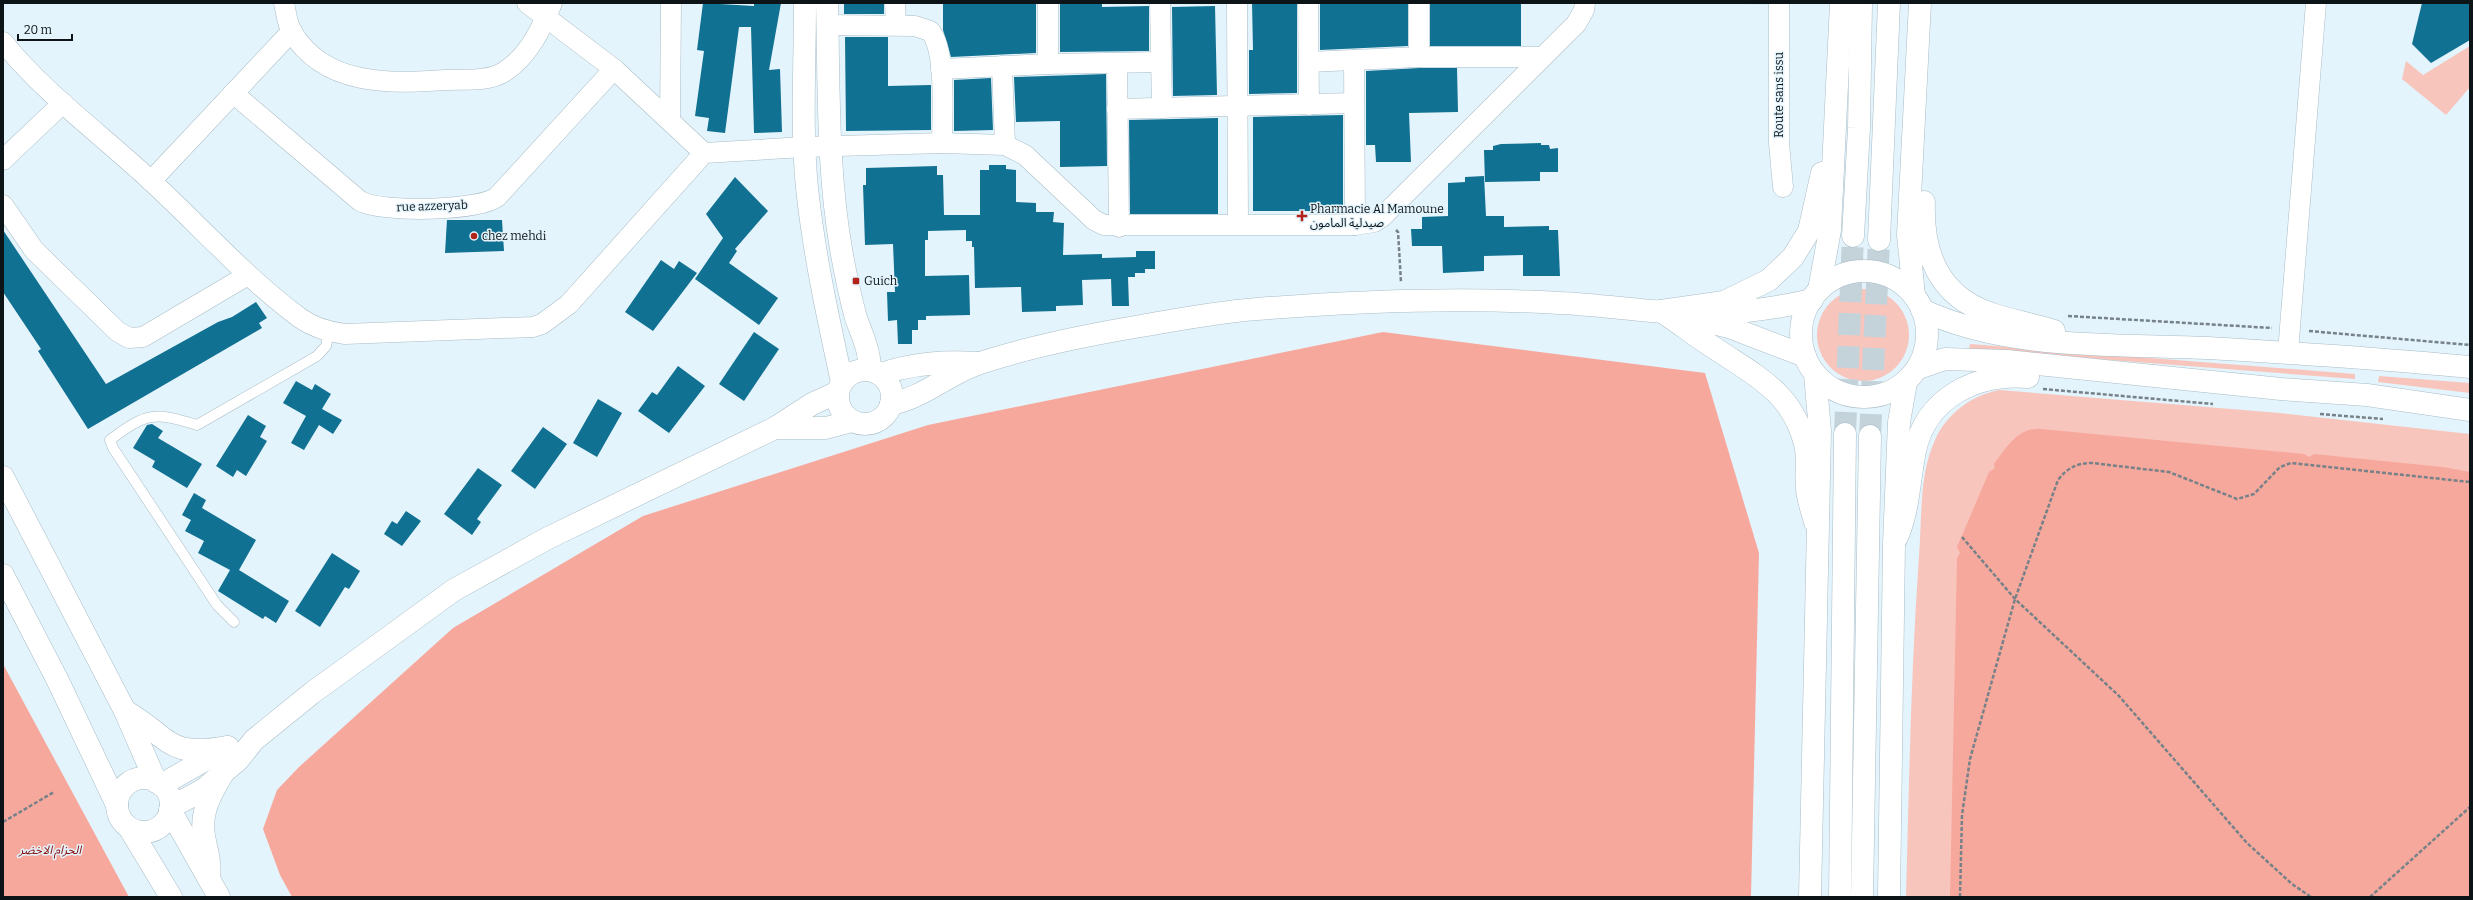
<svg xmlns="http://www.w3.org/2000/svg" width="2473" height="900" font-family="Bitter,'Noto Sans Arabic',serif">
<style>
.built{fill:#d2effd}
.green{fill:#f8c5bd}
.forest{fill:#f7a89d}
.building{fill:#117192}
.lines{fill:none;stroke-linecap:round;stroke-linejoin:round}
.highway-tunnel{stroke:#c4d2da;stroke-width:22;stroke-dasharray:22 11;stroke-linecap:butt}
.lane-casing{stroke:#a8bcc6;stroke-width:11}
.street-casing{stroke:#a8bcc6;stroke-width:21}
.secondary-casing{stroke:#a8bcc6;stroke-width:23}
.primary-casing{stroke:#a8bcc6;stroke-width:23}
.highway-casing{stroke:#a8bcc6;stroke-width:23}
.path{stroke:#768288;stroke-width:2.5;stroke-dasharray:4 2;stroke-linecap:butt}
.lane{stroke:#fff;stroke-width:10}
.street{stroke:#fff;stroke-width:20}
.secondary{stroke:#fff;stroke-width:22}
.primary{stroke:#fff;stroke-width:22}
.highway{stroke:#fff;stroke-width:22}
.poi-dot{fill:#b2231b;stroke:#e4f4fc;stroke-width:1.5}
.labels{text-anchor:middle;stroke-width:3;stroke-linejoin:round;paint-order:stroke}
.street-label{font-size:12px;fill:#0c1417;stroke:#e4f4fc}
.poi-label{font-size:12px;fill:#0c1417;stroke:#e4f4fc;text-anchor:start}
.park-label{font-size:12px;font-style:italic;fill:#830f0b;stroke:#e4f4fc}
</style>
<rect width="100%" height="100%" fill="#e4f4fc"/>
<path class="built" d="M1697,3h75v2z"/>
<g class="green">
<path d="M2470,46v41l-24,28 -44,-36 4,-18 17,14z"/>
<circle cx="1863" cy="335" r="46"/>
<path d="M1970,344l385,30v5l-386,-30z"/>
<path d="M2379,376l91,7v10l-92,-11z"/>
<path d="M1999,390l281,23 190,21v44l-459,118 -54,301h-51c3,-114 5,-227 13,-341 3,-37 0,-82 16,-116 12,-27 36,-44 64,-50z"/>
</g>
<g class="forest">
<path d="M1383,332l322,41 54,180 -8,344h-1459l-12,-22 -17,-46 14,-39 22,-23 154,-139 190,-112 285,-91z"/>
<path d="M2041,429l263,25 5,3 5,-3 129,13 27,5v425h-520l7,-339 3,-5 -3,-6 32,-75 6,-4 -1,-4c13,-17 24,-37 47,-35z"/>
<path d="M3,664l126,233h-126z"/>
</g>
<g class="building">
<path d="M703,3l51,3v-3h27l-12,67 11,-1 2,63 -28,1 -3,-106h-12l-14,106 -18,-2 2,-13 -14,-2 9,-65 -7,-1z"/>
<rect x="844" y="3" width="40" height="11"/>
<path d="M943,3h93v50l-85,4 -8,-27z"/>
<path d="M1060,3h42v4l47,-1v45l-89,1z"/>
<path d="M1252,3h45v90l-48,1v-44h4z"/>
<path d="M1320,3h88v43l-88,4z"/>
<rect x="1430" y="3" width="91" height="43"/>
<path d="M2422,3h48v37l-39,23 -19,-19z"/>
<path d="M1215,6l2,89 -44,1 -1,-89z"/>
<path d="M845,37h43v49l43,-1v45l-85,1z"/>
<path d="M1419,68h38l1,44 -49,1 2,49h-35l-1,-17h-9v-74z"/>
<path d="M1106,74l1,92 -47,1v-46l-44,1 -2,-45z"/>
<path d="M991,78l2,52 -39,1v-51z"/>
<path d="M1343,115v96h-90v-94z"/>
<path d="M1218,118v96h-88l-1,-94z"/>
<path d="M1541,143v2h8l1,4 8,-1v24h-18v9l-55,1 -1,-32h9v-4l8,-2z"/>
<path d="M989,165h17v4l10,1v32l20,1v9h18l-1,10 11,1 -1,32 39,-1v4l34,-1v-6h19v18h-10v4h-10v4h-7l1,29h-17l-1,-27 -29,1 1,25 -27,1v5l-34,1 -1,-25 -46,1 -1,-41h-2v-6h-6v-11l-38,1v9h-3v36l44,-1 1,40 -44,1v4h-8v10h-6v14h-14l-1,-24 -9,1 -1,-29h8l-2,-48 -28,1 -2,-60h3v-17l71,-2v9h6l1,40h36v-45h9z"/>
<path d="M1484,176l2,40h18v11l45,-1v4h9l2,46h-37v-21l-39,1v15l-41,2 -1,-27h-30l-1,-17h11v-12l26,-1v-33l17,-1v-5z"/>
<path d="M735,177l33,34 -33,38 2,2 -8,12 49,35 -19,27 -64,-46 28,-41 -17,-24z"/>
<path d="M447,220h55l2,31 -59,2z"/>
<path d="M3,230l103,154 112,-62 14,-5 24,-15 11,16 -8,5 3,5 -174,101 -50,-78 3,-2 -38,-57z"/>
<path d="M661,260l13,9 5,-8 18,12 -44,58 -28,-19z"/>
<path d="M754,332l25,17 -35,52 -25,-17z"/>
<path d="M678,366l27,20 -36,47 -31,-22 14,-19 5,3z"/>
<path d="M296,381l16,9 3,-6 16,10 -9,15 20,11 -9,14 -14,-9 -15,25 -13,-7 15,-27 -23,-13z"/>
<path d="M598,399l24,14 -25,44 -24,-14z"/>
<path d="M248,415l18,11 -6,11 7,4 -21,35 -9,-6 -4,7 -17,-11z"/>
<path d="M152,424l11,7 -5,7 44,26 -15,24 -35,-21 3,-6 -22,-13 14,-23z"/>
<path d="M543,427l24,17 -32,45 -24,-18z"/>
<path d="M478,468l24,17 -25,34 4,3 -9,13 -28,-21z"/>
<path d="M194,493l12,7 -4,8 54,32 -17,30 50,31 -13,22 -11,-7 -2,3 -45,-28 12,-21 -32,-17 6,-12 -19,-10 6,-11 -9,-5z"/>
<path d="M406,511l15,10 -19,25 -18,-12 8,-13 5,3z"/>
<path d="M332,553l28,18 -11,18 -4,-2 -25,40 -25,-16z"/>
</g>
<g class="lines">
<g class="highway-tunnel">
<path d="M1845,434l8,-198"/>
<path d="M1870,436l9,-196"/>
</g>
<g class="lane-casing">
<path id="lane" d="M234,622l-17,-17 -104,-157 -3,-8c37,-28 44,-28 87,-15l120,-69 9,-10 3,-14"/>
</g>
<g class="street-casing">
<g id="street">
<path d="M284,3c2,9 3,21 8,29 32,54 98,52 153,48 19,-1 43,2 59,-8 24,-15 38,-44 48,-69"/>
<path d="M527,3l87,66 90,84"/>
<path d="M895,3l1,22"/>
<path d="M1048,3v61"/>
<path d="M1160,3l2,105"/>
<path d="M1237,3l1,221"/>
<path d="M1308,3l1,102"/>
<path d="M1419,3v54"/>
<path d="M1779,3v140l4,44"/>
<path d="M828,25l87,1 15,5c17,19 12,86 12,112"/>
<path d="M3,42c41,51 100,94 148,139 50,46 95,97 149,137 14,10 29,14 45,16l188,-7 9,-3 27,-20 135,-151 100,-6 138,-4 63,2 20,10 69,65 10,5h251l19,-3 8,-5 194,-193 8,-14 1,-7"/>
<path d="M1354,60l1,165"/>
<path d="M1309,62l110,-5h121"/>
<path d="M1117,63l2,164"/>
<path d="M1002,66l3,79"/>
<path d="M941,69l107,-5 112,-2"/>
<path d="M233,93l127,108c21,12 118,10 137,-4l117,-128"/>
<path d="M1117,109l237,-6"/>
<path d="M670,120l1,-117"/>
<path d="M3,160l60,-57"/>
<path d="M151,181l141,-150"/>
<path d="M3,205l31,45 83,81 12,7 14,-1 105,-62"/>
<path d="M2288,352l28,-349"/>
</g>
</g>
<g class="secondary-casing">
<g id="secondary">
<path d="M805,3c0,61 -4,124 2,185 7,66 21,130 35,194"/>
<path d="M827,3c2,82 0,165 14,246 4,23 9,47 15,69 6,17 14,33 14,52"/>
<path d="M1661,311c20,13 38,28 58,40 39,26 74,43 86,93 4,15 0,30 2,45 1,11 5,22 8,33"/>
<path d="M1701,320l28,7 76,29"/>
<circle cx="865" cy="397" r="27"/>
<path d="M881,374c32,-11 62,-13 96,-11"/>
<path d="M891,404c32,-6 58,-31 89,-41 52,-17 107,-28 161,-37 39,-7 77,-14 116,-17 101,-8 201,-12 302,-6 52,2 107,13 159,10 32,-1 63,-6 94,-13"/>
<path d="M775,428h51l26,-7"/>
<path d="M161,785l67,-38"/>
<path d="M171,807l32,-17 35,-30 16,-20 58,-47 142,-103 94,-52 227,-110 37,-24 26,-12"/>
</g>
</g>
<g class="primary-casing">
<g id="primary">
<path d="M1924,202c-2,51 14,95 68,112 20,7 41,10 62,17"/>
<circle cx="1864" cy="334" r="63"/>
<path d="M1819,290l11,-60 11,-227"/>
<path d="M1914,295l-6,-60 12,-232"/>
<path d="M1922,310c86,40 192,34 286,38 87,5 175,11 262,19"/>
<path d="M1661,311l63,-9 45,-22 24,-23 16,-26 13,-58"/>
<path d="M1918,368l27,-9 62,2 274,28 86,6 103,15"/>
<path d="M3,477l122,234 31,71"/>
<path d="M1897,537c12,-27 12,-57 18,-86 11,-54 62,-78 113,-74"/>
<path d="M3,575l54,104 60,126"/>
<path d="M125,711c47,27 40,47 102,36"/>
<circle cx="144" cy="805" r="27"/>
<path d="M170,810l49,87"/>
<path d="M130,829l41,68"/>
<path d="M209,879c2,-16 -2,-27 -5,-43 -4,-24 7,-43 19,-63"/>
</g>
</g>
<g class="highway-casing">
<g id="highway">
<path d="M1853,236l6,-108 2,-125"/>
<path d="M1879,240l10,-237"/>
<path d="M1810,897l10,-466 -5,-57"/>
<path d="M1840,897l5,-463"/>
<path d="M1862,897l8,-461"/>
<path d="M1889,897l5,-353 5,-122 7,-40"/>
</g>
</g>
<g class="path">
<path d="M1396,230l2,2 3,50"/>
<path d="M2068,316l204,12"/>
<path d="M2309,331l161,14"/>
<path d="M2043,389l170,15"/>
<path d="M2320,414l63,5"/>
<path d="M1962,537l53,62 104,97 128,147 45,41 19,13"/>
<path d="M3,822l51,-30"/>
<path d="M1960,897l2,-82 8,-56 45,-160 43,-119c9,-12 19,-17 34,-17l77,9 68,27 17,-5 26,-27 11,-4 179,19"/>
<path d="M2370,897l100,-90"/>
</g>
<use href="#lane" class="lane"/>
<use href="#street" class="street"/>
<use href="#secondary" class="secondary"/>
<use href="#primary" class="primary"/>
<use href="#highway" class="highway"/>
</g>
<g class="poi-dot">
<path d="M1300 210h4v4h4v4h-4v4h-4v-4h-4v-4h4z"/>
<circle cx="474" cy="236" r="4"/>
<rect x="852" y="277" width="8" height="8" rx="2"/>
</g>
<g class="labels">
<g class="street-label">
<text transform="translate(1779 95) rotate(-90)" y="4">Route sans issu</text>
<text transform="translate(432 206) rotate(-2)" y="4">rue azzeryab</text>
</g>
<g class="poi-label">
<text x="1310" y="213">Pharmacie Al Mamoune<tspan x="1310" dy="14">صيدلية المامون</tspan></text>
<text x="482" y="240">chez mehdi</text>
<text x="864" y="285">Guich</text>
</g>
<g class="park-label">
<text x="50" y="854">الحزام الاخضر</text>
</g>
</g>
<rect width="2473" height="900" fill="none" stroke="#0c1417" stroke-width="8"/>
<path d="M18 34v6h54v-6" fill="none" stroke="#0c1417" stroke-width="2"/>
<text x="24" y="34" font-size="12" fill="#0c1417" stroke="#e4f4fc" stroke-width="3" paint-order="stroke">20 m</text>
</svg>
